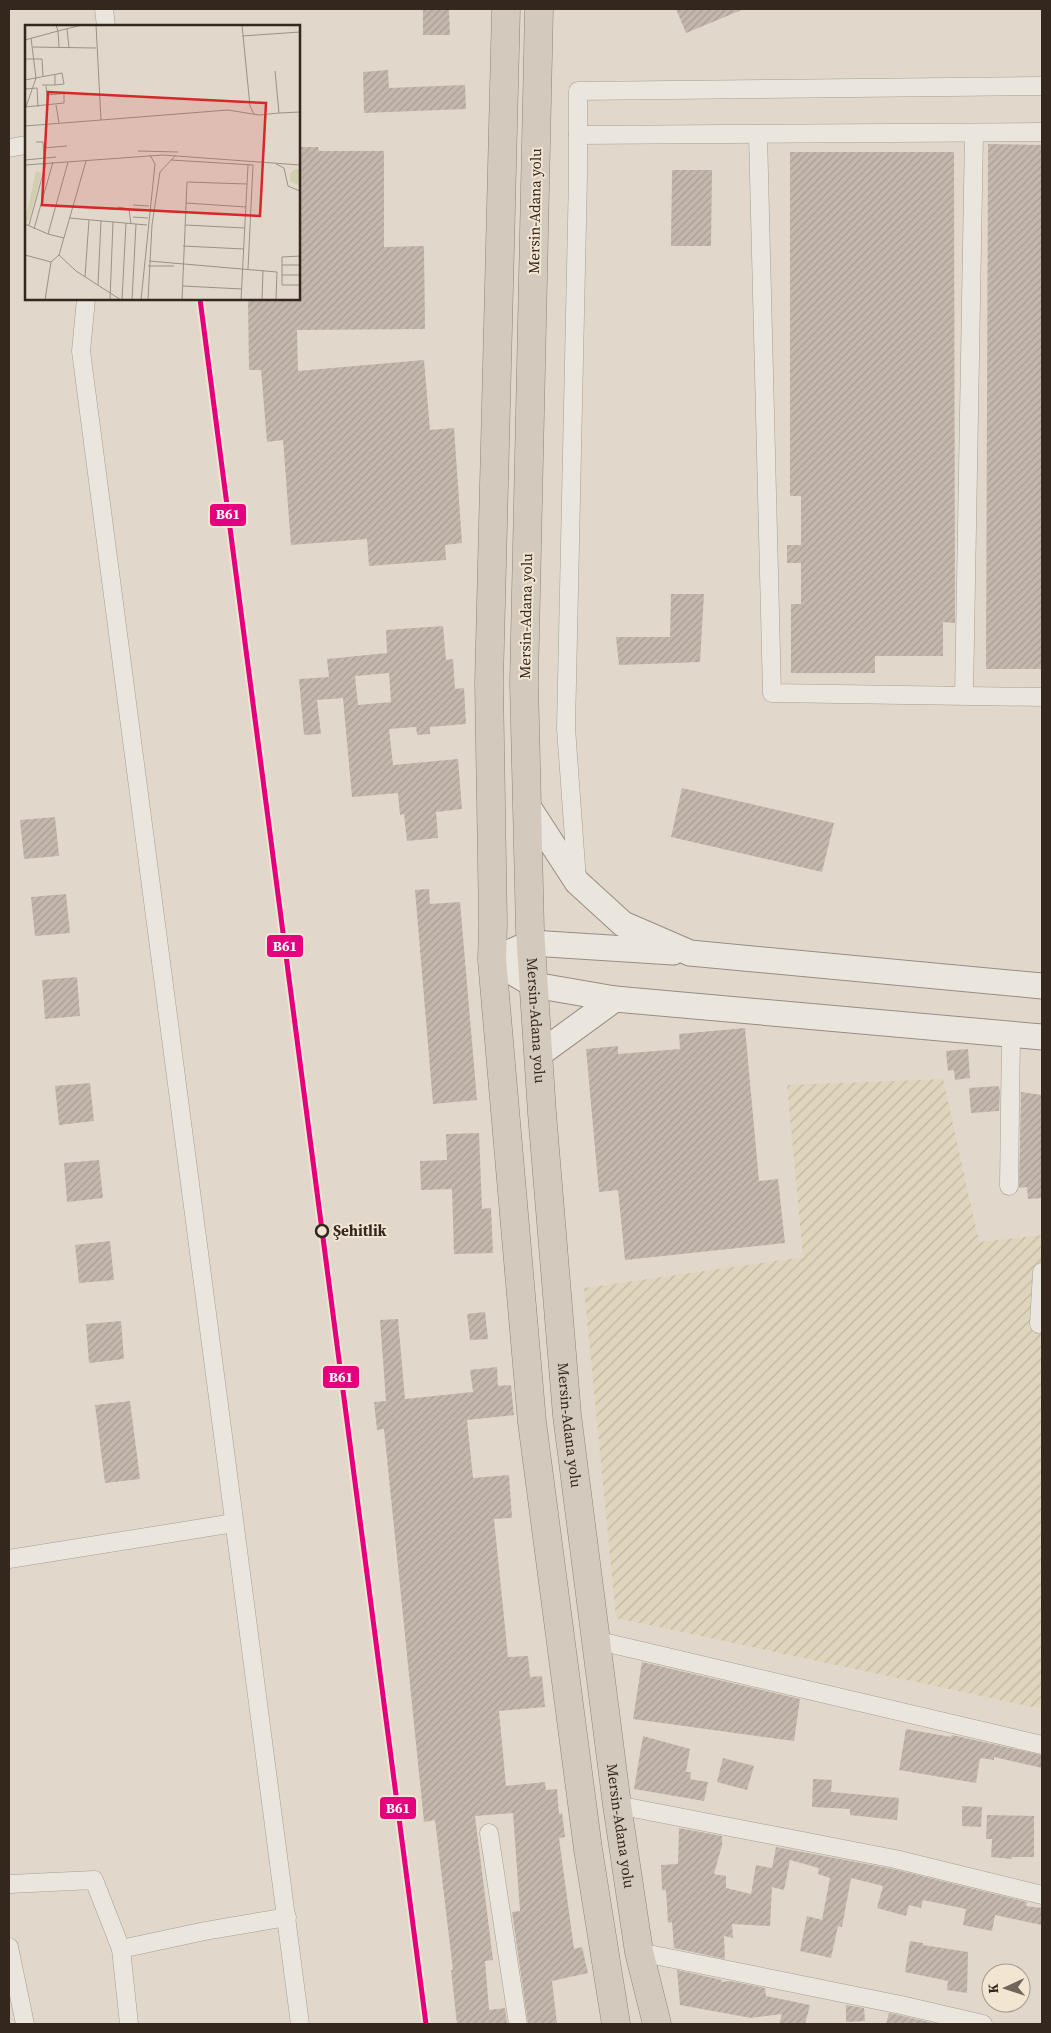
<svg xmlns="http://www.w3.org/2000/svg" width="1051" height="2033" font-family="'Source Serif 4',serif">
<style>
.farmland{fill:url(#farmland-furrows)}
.building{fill:url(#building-hatch);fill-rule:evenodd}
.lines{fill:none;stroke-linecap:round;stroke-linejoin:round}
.street-casing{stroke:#a69e95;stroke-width:19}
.secondary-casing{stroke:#968d85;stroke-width:27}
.highway-casing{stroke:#8c847b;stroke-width:29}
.street{stroke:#eae5dd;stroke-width:18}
.secondary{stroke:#eae5dd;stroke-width:25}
.highway{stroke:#d4c9bd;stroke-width:28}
.rail-1-casing{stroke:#f2e5d2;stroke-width:9}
.rail-1{stroke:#e5007d;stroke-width:5}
.stop-dot{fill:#f2e5d2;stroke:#33271e;stroke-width:2.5}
.labels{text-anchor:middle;stroke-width:4;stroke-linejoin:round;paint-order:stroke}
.street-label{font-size:15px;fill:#33271e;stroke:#f2e5d2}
.stop-label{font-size:15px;font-weight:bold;fill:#33271e;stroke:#f2e5d2;text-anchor:start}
.inset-road{fill:none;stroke:#9b9186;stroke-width:1}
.view{fill:#d62828;fill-opacity:0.15;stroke:#d62828;stroke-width:2.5}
.inset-edge{fill:none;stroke:#33271e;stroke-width:2.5}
.line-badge{stroke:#f2e5d2;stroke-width:2}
.badge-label{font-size:14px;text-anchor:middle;font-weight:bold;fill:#fff}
</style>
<defs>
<pattern id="farmland-furrows" width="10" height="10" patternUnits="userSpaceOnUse" patternTransform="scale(1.25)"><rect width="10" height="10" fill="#dfd5bd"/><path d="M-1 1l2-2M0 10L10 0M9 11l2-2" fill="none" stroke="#c0b7a2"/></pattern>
<pattern id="building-hatch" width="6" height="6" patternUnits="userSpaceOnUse" patternTransform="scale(1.25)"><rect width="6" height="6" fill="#c4b7ad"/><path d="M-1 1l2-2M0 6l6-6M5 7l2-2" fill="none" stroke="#a99d94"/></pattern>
</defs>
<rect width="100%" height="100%" fill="#e1d8cb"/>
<path class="farmland" d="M943,1079l36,163 63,-7v474l-426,-91 -32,-330 219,-31 -16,-172z"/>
<g class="building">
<path d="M423,9h26l1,26h-27z"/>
<path d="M676,9h68l-58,24z"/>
<path d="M388,70l1,18 76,-3 1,24 -102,4 -1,-41z"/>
<path d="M988,144l54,1v524h-56z"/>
<path d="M299,147h19l1,4h65v96l40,-1 1,83 -128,1 1,41 126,-11 6,70 24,-2 8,115 -17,2 1,15 -77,6 -2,-27 -76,6 -8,-105 -16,2 -6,-72h-12l-1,-71h51z"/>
<path d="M790,152h164l1,471 -12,-1v34h-68v17h-84v-69h10v-41h-14v-18h14v-49h-11z"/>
<path d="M672,170h40l-1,76h-40z"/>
<path d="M671,594h33l-4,68 -81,3 -3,-28h54z"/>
<path d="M443,626l3,34 7,-1 2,30 9,-1 2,36 -36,3v7l-13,1 -1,-8 -27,2 4,36 65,-6 4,50 -26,3 2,26 -31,3 -3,-27 -4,1 -2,-22 -46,4 -9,-99 -26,2 4,34 -17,1 -5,-56 30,-2 -2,-18 60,-6 -1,-23zM389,673l2,29 -33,3 -3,-29z"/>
<path d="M682,788l152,35 -12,49 -151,-35z"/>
<path d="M55,817l4,39 -35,3 -4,-39z"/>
<path d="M429,889l1,15 30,-2 17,198 -44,4 -18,-214z"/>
<path d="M66,894l4,39 -35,3 -4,-39z"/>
<path d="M77,977l3,39 -35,3 -3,-39z"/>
<path d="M745,1028l14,153 19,-2 7,64 -160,17 -7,-70 -19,2 -13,-143 32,-3v8l62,-5 -1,-15z"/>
<path d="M968,1049l2,29 -15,2 -1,-10 -6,1 -2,-20z"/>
<path d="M90,1083l4,38 -35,4 -4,-39z"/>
<path d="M998,1086l2,4 -1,21 -28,2 -2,-25z"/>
<path d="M1021,1092l21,3v103l-14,1 -1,-12 -8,1z"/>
<path d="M479,1133l3,76 9,-1 2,45 -39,1 -2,-65 -31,1 -1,-29 27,-1 -1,-26z"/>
<path d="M99,1160l4,38 -36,4 -3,-39z"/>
<path d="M110,1241l4,39 -35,3 -4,-38z"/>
<path d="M485,1312l3,27 -18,1 -3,-26z"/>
<path d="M398,1319l7,80 68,-7 -3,-22 27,-3 1,19 13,-1 3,30 -47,5 6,58 36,-3 3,43 -18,1 14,138 20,-1 2,21 12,-1 3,31 -46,4 7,75 39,-4 1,8 11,-1 2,25 3,-1 3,24 -6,1 15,111 8,-2 6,26 -36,8 5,43h-29l-16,-112 8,-1 -7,-98 -38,3 18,144 -8,1 4,49 16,-2 2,16h-50l-6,-54h2l-18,-150 -11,2 -40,-393 -7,1 -3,-28 12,-1 -6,-81z"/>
<path d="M121,1321l3,38 -35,4 -3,-39z"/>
<path d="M130,1401l10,78 -35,4 -10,-78z"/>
<path d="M642,1662l158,37 -6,42 -161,-22z"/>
<path d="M906,1729l45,8 1,-2 90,20v13l-48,-11v3l-14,-2 -4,25 -77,-13z"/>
<path d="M643,1736l47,13 -4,23h5l-1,7 18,3 -4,19 -70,-12z"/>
<path d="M723,1758l31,8 -7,24 -30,-8z"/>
<path d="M813,1779l19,1 -1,12 68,6 -2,22 -47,-5v-6l-38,-2z"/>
<path d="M962,1806l20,1 -1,20 -19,-1z"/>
<path d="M987,1815l47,1v41h-22v2l-21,-2 1,-18h-6z"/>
<path d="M679,1828l43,8v9l-8,29 12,2v12l25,6 5,-29 16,3 4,-21 117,22 134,33 -1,4 16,2v17l-47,-10 -3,16 -29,-6 3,-16 -43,-9 -2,8 -12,-3 -3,11 -29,-8 6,-22 -32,-8 -9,49 -4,-1 -7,32 -31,-7 7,-35 15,4 8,-42 -12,-4 1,-6 -29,-8 -6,30 -12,-3 -2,39 -38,-2 1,14 -9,-2 1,23 -51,-11 -2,-26 -4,1 -2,-33h-4l-1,-25 17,-1z"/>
<path d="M910,1941l13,2v2l45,7 -1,41 -20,-3 1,-9 -43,-9z"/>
<path d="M677,1970l45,10 -1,2 9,-1 35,7 1,8 44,9 -5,19h-26l3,-10 -31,4 -71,-13z"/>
<path d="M846,2005l18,3 1,13 -19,1z"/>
<path d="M889,2013l10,2 38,9h-51z"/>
</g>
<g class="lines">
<g class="street-casing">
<g id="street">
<path d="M104,9l2,17"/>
<path d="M758,134l14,559 270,4"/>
<path d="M578,135l464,-3"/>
<path d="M9,148l17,-3"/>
<path d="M86,299l-5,52 219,1673"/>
<path d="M964,695l10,-562"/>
<path d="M577,880l-11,-152 12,-552v-85l464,-5"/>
<path d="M1009,1186l2,-151"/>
<path d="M1039,1324l3,-52"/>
<path d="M9,1559l225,-36"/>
<path d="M595,1640l447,105"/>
<path d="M617,1805l278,54 147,36"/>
<path d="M489,1833l29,191"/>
<path d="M9,1884l85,-4 27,69 8,75"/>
<path d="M9,1947l16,77"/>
<path d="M121,1949l84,-18 82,-14"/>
<path d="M639,1952l262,53 82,19"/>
</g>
</g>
<g class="secondary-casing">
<g id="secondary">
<path d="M527,805l50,77 46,42 67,29 352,33"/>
<path d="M492,960l39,-17 142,9"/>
<path d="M492,960l42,25 81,14"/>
<path d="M538,1055l77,-56 427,38"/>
</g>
</g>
<g class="highway-casing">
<g id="highway">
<path d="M506,9l-17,674 4,240 -1,37 40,462 56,427 28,175"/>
<path id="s1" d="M539,9l-15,673 6,248 12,183 25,302 50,390 22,147 18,72"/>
</g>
</g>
<use href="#street" class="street"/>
<use href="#secondary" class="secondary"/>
<use href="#highway" class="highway"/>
<g class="rail-1-casing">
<path id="rail-1" d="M200,299l226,1725"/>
</g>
<use href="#rail-1" class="rail-1"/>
</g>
<circle class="stop-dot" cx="322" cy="1231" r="6"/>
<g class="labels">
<g class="street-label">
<text transform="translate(535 211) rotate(-89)" y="5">Mersin-Adana yolu</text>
<text transform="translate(526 616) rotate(-89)" y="5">Mersin-Adana yolu</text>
<text dy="5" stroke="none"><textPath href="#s1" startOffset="1012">Mersin-Adana yolu</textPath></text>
<text dy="5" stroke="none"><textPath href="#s1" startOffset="1418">Mersin-Adana yolu</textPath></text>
<text dy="5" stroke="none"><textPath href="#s1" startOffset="1822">Mersin-Adana yolu</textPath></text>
</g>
<g class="stop-label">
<text x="333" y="1236">Şehitlik</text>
</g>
</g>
<g transform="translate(25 25)">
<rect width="275" height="275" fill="#e1d8cb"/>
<path d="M270,144h5v17l-10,-5v-7z" fill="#d2ceb0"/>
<path d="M11,146l6,2 -13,47 -4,1z" fill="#d2ceb0"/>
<path class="inset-road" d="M31,0l2,6 24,-6M71,0l5,95M217,0l8,81 4,8M42,4l2,19M217,11l58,-4M0,15l33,-9 1,16M8,22l63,1M0,34h17l1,17M250,46l4,42 21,-1M0,55l37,-7 2,11 -9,1M17,60h13v-10M21,61l2,20M0,64l12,-1 1,19M22,70l22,-2M31,80l3,18M0,82l39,-4v-10M1,82l10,-29 -5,-40M0,101l203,-16 31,5 20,-2M11,117h7l1,16M18,123l24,-2M113,126l40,1M0,135l31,-3M146,135l82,5 -5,104M61,136l-27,94 17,16 45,29M251,139l8,4 4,18 12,5M0,140l138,-10 137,10M161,178l60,4M108,180l16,1M93,182l11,2 2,15M108,192l15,1M44,193l78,7M0,199l23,10M4,200l17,-62M160,200l60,3M9,204l19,-67M39,213l-16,-4 20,-72M158,221l61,3M0,230l26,7M275,231l-18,1v28h18M124,236l128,11 -1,28M257,240h18M123,241h26M257,250h18M60,252l4,-57M73,260l3,-64M158,261l59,3M20,275l6,-38 8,-7M85,275l3,-78M97,275l4,-77M107,275l4,-76M116,275l14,-136 -5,-9M123,275l4,-75 8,-53 15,-16M157,275l5,-118 60,2M216,275l7,-135M237,275l1,-30"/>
<path class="view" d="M23,67l218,11 -6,113 -218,-11z"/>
<rect width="275" height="275" class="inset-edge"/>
</g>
<g class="line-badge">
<rect x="209" y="503" width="38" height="24" rx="5" fill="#e5007d"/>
<rect x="266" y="934" width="38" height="24" rx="5" fill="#e5007d"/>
<rect x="322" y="1365" width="38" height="24" rx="5" fill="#e5007d"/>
<rect x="379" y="1796" width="38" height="24" rx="5" fill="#e5007d"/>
</g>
<g class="badge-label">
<text x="228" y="519">B61</text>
<text x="285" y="951">B61</text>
<text x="341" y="1382">B61</text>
<text x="398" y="1813">B61</text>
</g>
<rect width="1051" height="2033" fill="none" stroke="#33271e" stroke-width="20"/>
<g transform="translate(1006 1988) rotate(267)"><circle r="24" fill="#f2e5d2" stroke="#a6998a"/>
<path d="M0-4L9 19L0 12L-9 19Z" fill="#70655b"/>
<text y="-8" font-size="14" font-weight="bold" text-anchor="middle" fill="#33271e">K</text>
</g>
</svg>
